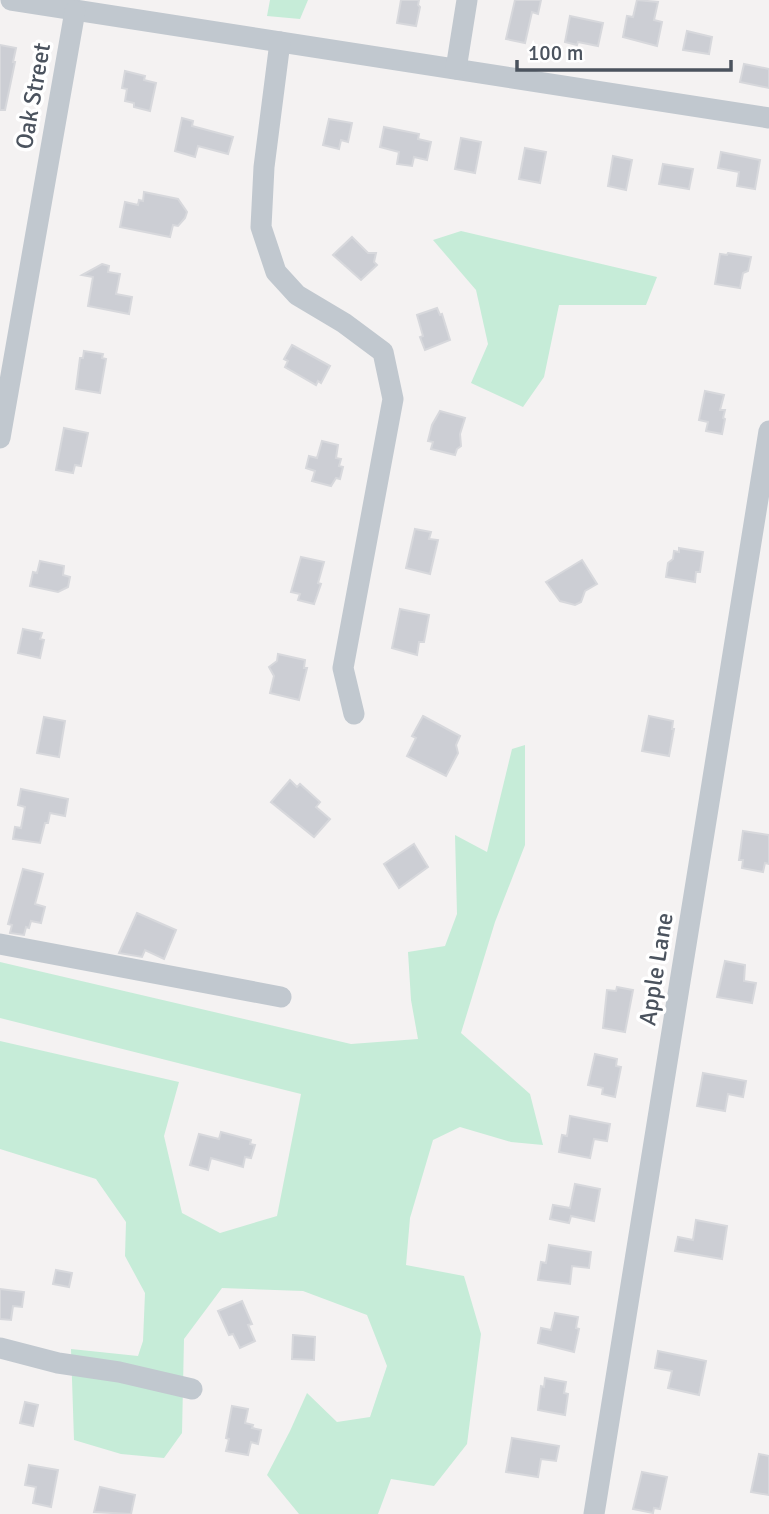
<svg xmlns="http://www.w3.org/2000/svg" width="769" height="1514" font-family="Signika,sans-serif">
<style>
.green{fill:#c6ecd8}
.building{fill:#ccced4;stroke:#d7d8dc;stroke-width:2}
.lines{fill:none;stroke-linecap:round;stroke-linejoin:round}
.minor{stroke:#c1c8cf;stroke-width:21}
.labels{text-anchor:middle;stroke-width:7;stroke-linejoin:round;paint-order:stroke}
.street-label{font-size:24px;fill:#4b535e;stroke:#fff}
</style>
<rect width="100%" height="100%" fill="#f4f2f2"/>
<g class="green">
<path d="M270,0h38l-8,19 -33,-3z"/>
<path d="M461,231l196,46 -11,28h-87l-15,72 -21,30 -52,-24 17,-39 -12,-54 -43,-50z"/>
<path d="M525,745v100l-30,77 -34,111 69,61 13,51 -32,-3 -51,-15 -27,13 -23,78 -4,47 58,11 17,58 -14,110 -33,42 -43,-7 -13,35h-79l-32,-39 23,-44 17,-38 30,29 33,-5 17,-51 -20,-51 -64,-24 -81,-3 -38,51 -2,94 -18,25 -43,-4 -47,-14 -3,-91 67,7 5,-15 2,-48 -20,-37 1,-34 -30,-43 -96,-30v-108l179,41 -15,54 18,77 38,20 57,-17 24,-122 -301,-76v-56l351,82 67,-5 -7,-39 -3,-48 37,-6 12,-32 -2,-79 32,17 25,-103z"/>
</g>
<g class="building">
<path d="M401,0h18l-1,5 2,2 -4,19 -19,-3z"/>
<path d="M515,0h26l-3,14 -6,-2 -7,31 -19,-4z"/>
<path d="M637,0l21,2 -4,18 8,2 -5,24 -34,-9 4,-21 6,1z"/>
<path d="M570,16l33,7 -5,23 -20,-4 -1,3 -12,-3z"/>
<path d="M687,31l25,6 -3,17 -26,-4z"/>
<path d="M0,45l16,3 -3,14h2l-10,48h-5z"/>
<path d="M744,64l25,5v19l-29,-6z"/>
<path d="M125,71l20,5 -1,4 12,3 -6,28 -16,-4v-4l-9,-2 2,-12 -5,-1z"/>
<path d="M182,118l11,3 -1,5 41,11 -5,17 -30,-8 -3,11 -20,-6z"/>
<path d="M329,119l23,4 -4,19 -7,-2 -2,9 -16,-4z"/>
<path d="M384,127l35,7 -1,5 13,3 -4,18 -13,-3 -2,9 -15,-2 2,-12 -19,-5z"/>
<path d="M461,138l20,4 -6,31 -20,-4z"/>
<path d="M525,148l21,4 -6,31 -21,-4z"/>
<path d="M721,152l39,8 -5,29 -18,-3 2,-14 -21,-4z"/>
<path d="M613,156l19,4 -6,30 -18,-4z"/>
<path d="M663,164l30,5 -4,20 -30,-5z"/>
<path d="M144,192l34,7 9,13 -2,6 -7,8 -5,-1 -3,12 -50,-10 5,-25 13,3 1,-5 4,1z"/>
<path d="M352,237l16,16h8l-2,9 3,3 -16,15 -28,-25z"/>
<path d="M728,253l23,4 -3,14 -5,2 -3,15 -25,-4 5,-30 7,1z"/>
<path d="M102,264l7,2 -1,6 12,2 -4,20 16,3 -3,17 -41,-8 5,-29 -11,-2z"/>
<path d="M437,308l3,7 2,-1 8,26 -25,10 -5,-13 3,-1 -6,-21z"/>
<path d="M292,345l38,21 -9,17 -3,-2 -2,4 -31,-18 3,-6 -4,-2z"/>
<path d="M84,351l19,3 -1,4 4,1 -6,34 -24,-4 4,-31h3z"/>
<path d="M705,391l19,4 -4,15h5l-2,8 2,1 -3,15 -16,-3 2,-9 -9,-2z"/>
<path d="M440,411l25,7 -5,16 1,12 -4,3 -2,6 -24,-6 2,-7 -5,-1 4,-16z"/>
<path d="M64,428l24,5 -7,33 -6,-1 -2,8 -17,-3z"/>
<path d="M322,441l16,4 -2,13 5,1 -2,7 4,1 -3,12 -4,-1 -5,8 -19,-5 3,-10 -9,-3 3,-12 8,2z"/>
<path d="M415,529l16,3 -2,7 9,1 -8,34 -24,-6z"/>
<path d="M679,548l24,4 -3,20h-4l-1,10 -29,-5 2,-14 5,-4 1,-8 5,1z"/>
<path d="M301,557l23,5 -6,21 3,1 -7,20 -16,-4 2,-6 -9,-2z"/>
<path d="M582,560l15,24 -12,7 -4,11 -6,3 -15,-4 -14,-19z"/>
<path d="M40,561l24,5 -1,9 7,2 -2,10 -10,5 -28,-6 3,-14 4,1z"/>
<path d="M400,609l29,6 -5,27h-5l-2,13 -25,-7z"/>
<path d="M23,629l19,4 -2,6 4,1 -4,18 -22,-5z"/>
<path d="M278,654l27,6 -1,8h3l-8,32 -29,-7 4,-17 -5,-9 8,-6z"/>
<path d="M423,716l37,20 -4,9 2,8 -12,23 -39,-20 9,-18 -4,-2z"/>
<path d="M649,716l24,5 -1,8h2l-5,27 -27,-5z"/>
<path d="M44,717l21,4 -6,36 -22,-4z"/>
<path d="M290,780l7,7 3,-3 20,18 -4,5 14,12 -16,18 -43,-35z"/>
<path d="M21,789l47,10 -3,17 -15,-3 -2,10h-3l-5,20 -27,-4 2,-12 6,1 4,-21 -7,-2z"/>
<path d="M743,831l26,4v29l-4,-1 -2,9 -21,-4 1,-8h-4z"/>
<path d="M414,844l14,23 -29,21 -15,-24z"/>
<path d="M23,869l20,5 -8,30 10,3 -4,16 -10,-2 -2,7 -3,-1 -2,8 -14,-2 2,-8 -4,-1z"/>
<path d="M137,913l39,17 -12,29 -19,-9 -3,7 -23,-4z"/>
<path d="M725,961l20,4 -1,16 12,2 -4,20 -35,-6z"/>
<path d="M617,987l16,3 -8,42 -22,-4 4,-38 9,1z"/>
<path d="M595,1054l22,5 -1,7 5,1 -6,30 -13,-3 1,-6 -15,-3z"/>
<path d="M703,1073l43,8 -3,16 -15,-3 -3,17 -28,-5z"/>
<path d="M570,1116l40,8 -3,17 -13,-2 -4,19 -31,-6 3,-17 5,1z"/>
<path d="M221,1132l30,8 -1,4 5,1 -4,13 -6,-1 -2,10 -32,-9 -3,12 -18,-5 9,-31 20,5z"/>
<path d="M575,1184l25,5 -6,32 -23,-5 -2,7 -19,-4 3,-14 17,3z"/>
<path d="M696,1220l31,6 -5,33 -47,-8 3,-14 15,3z"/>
<path d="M549,1245l42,7 -2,16 -17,-2 -2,18 -32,-4 3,-18 5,1z"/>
<path d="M56,1270l16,3 -3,14 -16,-3z"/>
<path d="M0,1289l24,3 -2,15 -9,-1 -2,14 -11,-1z"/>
<path d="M242,1301l10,23 -4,1 7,16 -15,7 -7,-14 -4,1 -11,-24z"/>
<path d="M555,1313l23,4 -2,11 3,1 -5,23 -36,-9 3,-15 10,2z"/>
<path d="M293,1335l22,2 -1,23 -22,-1z"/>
<path d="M658,1351l48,10 -7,34 -31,-7 4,-17 -17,-3z"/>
<path d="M545,1378l21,4 -2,11 4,1 -3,21 -27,-5 3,-24 3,1z"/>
<path d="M25,1402l13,3 -5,21 -13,-3z"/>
<path d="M232,1406l16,3 -3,14 8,2 -1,3 9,2 -3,14 -7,-2 -3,13 -22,-4 3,-12 -3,-1z"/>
<path d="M512,1438l47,8 -3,15 -15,-2 -3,18 -32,-5z"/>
<path d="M759,1454l10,2v39l-18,-3z"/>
<path d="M29,1465l29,5 -7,37 -18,-4 3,-16 -11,-2z"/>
<path d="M642,1472l25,5 -7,32 -6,-1 -1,5 -20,-4z"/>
<path d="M100,1487l35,8 -4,19 -37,-2z"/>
</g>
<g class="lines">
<g class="minor">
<path d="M11,0l758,118"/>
<path d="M280,42l-16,125 -3,60 15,45 21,23 47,28 39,29 10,47 -50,269 11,46"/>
<path d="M456,69l11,-69"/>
<path d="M0,438l75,-427"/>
<path d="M0,944l281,53"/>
<path d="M0,1348l58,15 61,9 73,17"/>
<path d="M594,1514l175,-1083"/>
</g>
</g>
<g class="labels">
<g class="street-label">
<text transform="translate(33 96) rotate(-80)" y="8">Oak Street</text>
<text transform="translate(656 969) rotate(-81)" y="8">Apple Lane</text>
</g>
</g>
<path d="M517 60v10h214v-10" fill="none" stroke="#4b535e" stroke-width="3.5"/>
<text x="528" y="60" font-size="21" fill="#4b535e" stroke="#ffffff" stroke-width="5" paint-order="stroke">100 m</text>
</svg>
